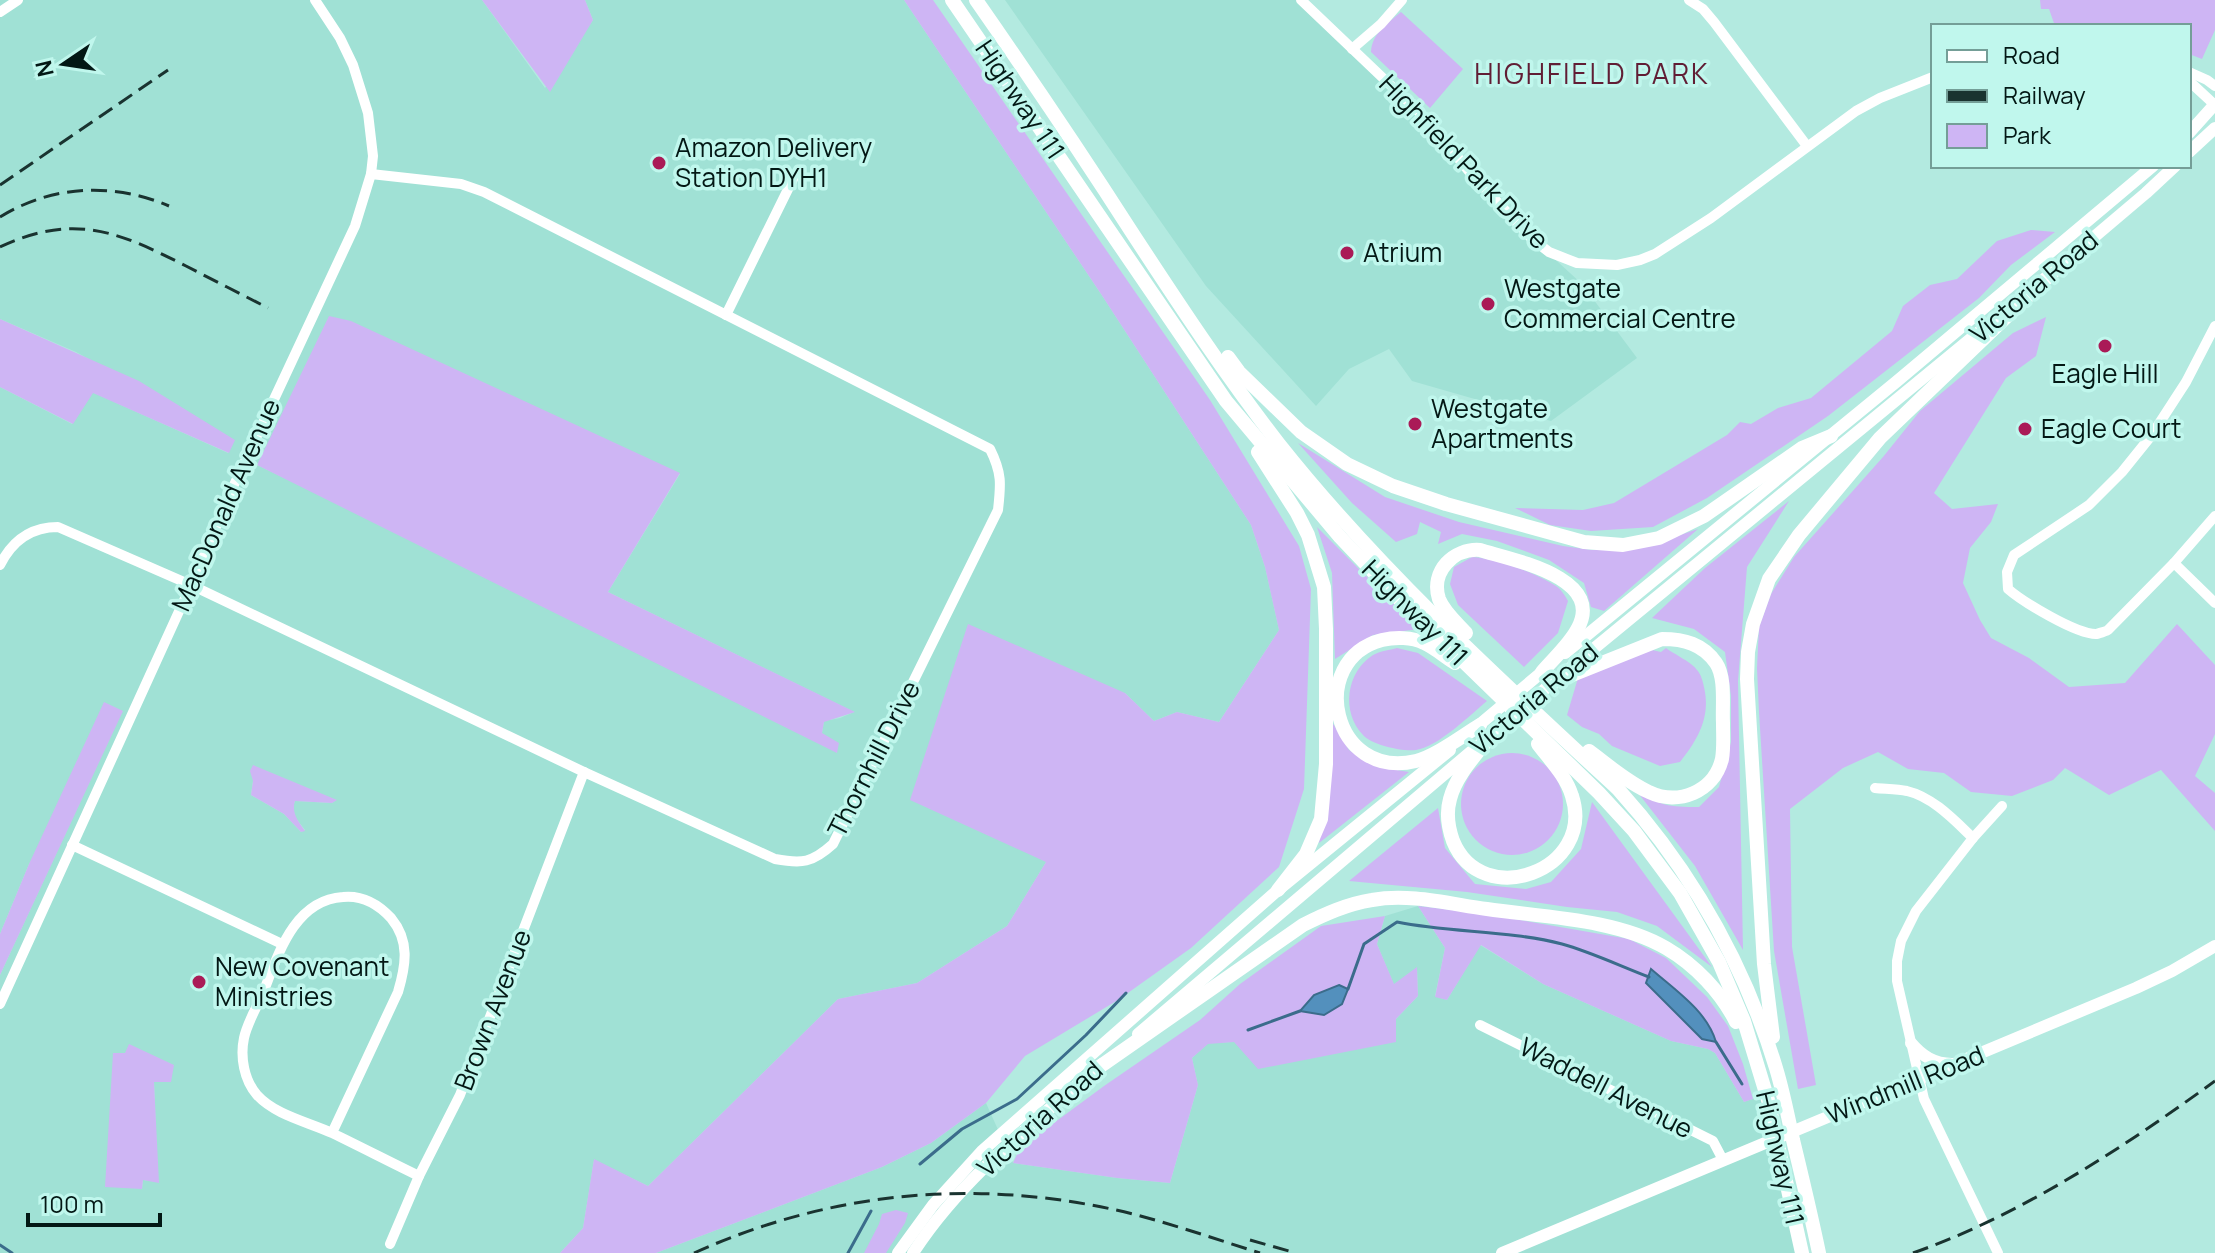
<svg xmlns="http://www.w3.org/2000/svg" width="2215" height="1253" font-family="Manrope,sans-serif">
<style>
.built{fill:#a0e1d5;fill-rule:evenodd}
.green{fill:#ceb5f4}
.water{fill:#5390bd;stroke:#3b6c8b;stroke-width:2}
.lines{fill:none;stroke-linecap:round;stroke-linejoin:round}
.stream{stroke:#3b6c8b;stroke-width:3}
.minor{stroke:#fff;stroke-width:10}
.major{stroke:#fff;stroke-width:12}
.highway{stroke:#fff;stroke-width:14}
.rail{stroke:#1a3330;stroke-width:3;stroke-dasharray:16 8;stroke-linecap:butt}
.poi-dot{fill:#aa1b57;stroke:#c0f7ed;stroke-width:3}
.labels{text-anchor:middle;stroke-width:7;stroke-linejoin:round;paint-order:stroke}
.street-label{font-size:26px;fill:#031815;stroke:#c0f7ed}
.poi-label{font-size:26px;fill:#031815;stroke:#c0f7ed;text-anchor:start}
.neighbourhood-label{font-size:28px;letter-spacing:2px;fill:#611e35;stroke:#c0f7ed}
</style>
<rect width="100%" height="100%" fill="#b3eae0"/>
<g class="built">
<path d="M0,0h482l63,88 48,-68 -8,-20h319l197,294 150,231 14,42 14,63 -60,92 -42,-10 -23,9 -29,-28 -79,169 -39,64 -90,57 -79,16 -190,187 -54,-26 -11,68 -23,25h-560v-278l122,-264 -93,153 -29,70v-547l72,37 20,-32 136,61 6,-13 -158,-88 -76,-33zM257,465l423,9 -72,118 246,120 -14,6 -16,3 -2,12zM253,781h35l48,19 -4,3 -37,-2 -2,5 2,11 10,13 -4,2 -17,-18 -33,-19zM125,1053l29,29 4,100 -15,-2 -1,9 -29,-135z"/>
<path d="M1005,0h296l128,121 93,108 60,55 55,74 -86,63 -139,-40 -23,-32 -40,20 -33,37 -110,-120z"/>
<path d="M1418,906l27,42 -10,48 12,4 33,-55 63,39 128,57 37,8 7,4 29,49 27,-10 36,161h-1151l226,-86 49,-24 55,-40 27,60 104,15 53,5 28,-98 -6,-27 16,-15 26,-1 162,-23 22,-23 -1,-28 -23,17 -17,-41 8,-28z"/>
</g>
<g class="green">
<path d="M482,0h103l8,20 -43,72z"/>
<path d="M904,0h29l277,400 89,146 12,43 -7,200 -25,78 -88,81 -73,52 -93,56 -39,47 -55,40 -49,24 -226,86h-96l23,-25 11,-69 54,27 190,-187 79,-16 90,-57 39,-64 -136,-62 58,-176 157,69 29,28 23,-9 42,10 60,-92 -14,-63 -14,-42 -150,-231z"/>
<path d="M2040,0h175v30l-13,29 -13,-5v-28h-134l-6,-17h-8z"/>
<path d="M1401,12l62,57 -33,39 -59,-56c1,-19 17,-29 30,-40z"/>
<path d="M2031,230l24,2 -44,33 -32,33 -151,118 -121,82 -54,29 -62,4 -41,-6 -35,-17 68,2 31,-7 113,-68 13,-13 11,2 27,-16 33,-10 81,-67 11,-25 27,-21 27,-6 40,-38z"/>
<path d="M329,316l22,5 329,152 -72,119 247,120 -31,10 -2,11 17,10 -2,10 -580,-288z"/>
<path d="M2046,317l-10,39 -30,22 -72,115 18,16 46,-5 -7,18 -21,26 -7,35 17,37 11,18 38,20 40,29 56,-4 52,-59 38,41v69l-20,42 20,17v38l-54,-61 -52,25 -44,-27 -12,12 -41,16 -41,-4 -27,-19 -36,-4 -30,-17 -35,16 -53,41 2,138 24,138 -18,4 -24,-138 -15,-239 -2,-44 2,-41 12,-33 23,-37 89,-100 37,-46 93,-78z"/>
<path d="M0,319l139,62 96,59 -6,13 -136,-60 -20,31 -73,-37z"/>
<path d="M1298,443l87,54 74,25 104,24 29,4 49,-2 57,-19 -94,82 -13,-4 -7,-24 -35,-23 -52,-19 -35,-7 -24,10 3,-12 -21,-10 -3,12 -21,8 -44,-39z"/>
<path d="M1789,501l-42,66 -9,114 5,269 -48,-84 -60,-77c26,17 33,18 64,18l20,-20 12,-45v-46l-6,-44 -31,-23 -42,-11 53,-50z"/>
<path d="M1317,527l102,102 -46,6 -38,24 -3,-86z"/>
<path d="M1472,557c24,1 64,16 84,29 6,4 9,10 12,15l-10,32 -34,34 -66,-62 -8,-21 4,-17z"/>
<path d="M1397,648l21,5 69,48c-17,14 -49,46 -71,49 -13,2 -44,-5 -53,-15 -22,-23 -17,-63 10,-80 7,-4 17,-5 24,-7z"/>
<path d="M1666,648c8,6 27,15 31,22 4,4 6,12 7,17 7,30 -6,52 -24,75l-20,4 -48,-20 -13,-12 -17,-7 -15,-12 11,-37 74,-28 9,2z"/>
<path d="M104,702l19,9 -123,264v-41l29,-70z"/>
<path d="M1332,722l17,28 29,17 31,5 -90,71 11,-60z"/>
<circle cx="1512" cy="804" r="51"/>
<path d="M253,765l84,35 -5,3 -37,-2c-4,12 4,21 10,30l-4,1 -17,-18 -33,-19 2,-14 -3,-10z"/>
<path d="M1592,802l120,165 -55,-41 -40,-14 -50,-5 -100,-15 -118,-11 89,-73 7,40 30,36 51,5 25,-7 30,-33z"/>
<path d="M1418,906l68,8 143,25 37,19 41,39 21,29 15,38 10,35 -9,3 -29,-49 -7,-4 -37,-8 -128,-57 -62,-39 -34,55 -12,-3 10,-49z"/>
<path d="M1385,916l-8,28 17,40 23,-17 1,29 -22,23v23l-138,27 -24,-27 -26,2 -16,14 6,27 -28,98 -53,-5 -104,-15 7,-15 84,-62 96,-66 40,-36 81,-58z"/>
<path d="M129,1044l45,21 -3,17h-17l5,101 -16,-3 -1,9 -37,-2 8,-134h12z"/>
<path d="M896,1210l12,3 -3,10 -19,30h-22l15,-29 3,-10z"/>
</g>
<g class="water">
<path d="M1651,969c24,21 56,42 65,73l-14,-3 -56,-56z"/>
<path d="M1339,985l9,4 -6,15 -18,11 -24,-4 14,-16z"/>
</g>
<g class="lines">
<g class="stream">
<path d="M1348,989l16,-45 33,-22c54,11 111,8 165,22 29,8 58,22 87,33"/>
<path d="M1248,1030l52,-19"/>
<path d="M1716,1042l26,42"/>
<path d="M920,1164l42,-35 55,-30 69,-64 40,-42"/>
<path d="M0,1245l12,8"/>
<path d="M848,1253l23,-42"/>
</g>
<g class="minor">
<path d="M1301,0l127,121 44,54 59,63 18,14 28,11 40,2 23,-5 15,-6 56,-36 145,-107 24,-13 53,-21"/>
<path d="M1689,0l14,9 11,13 93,124"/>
<path d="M0,12l18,-12"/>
<path d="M1352,49l29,-25 21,-24"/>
<path d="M2189,72l18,8 8,6"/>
<path d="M2189,81l26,24"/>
<path d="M726,315l69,-140"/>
<path d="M2215,326l-29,56 -35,54 -29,36 -33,33 -75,50 -7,17 1,17c15,13 68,45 88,45 1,0 11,-3 12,-4l66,-67 41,-47"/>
<path d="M2174,563l41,40"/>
<path d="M0,565c12,-24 30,-38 58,-38l133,58 393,187 191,87c27,5 37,4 58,-15l165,-334c3,-26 4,-37 -8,-61l-506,-257 -23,-8 -90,-10"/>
<path d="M1875,788c10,1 22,1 32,3 26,6 48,30 66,47"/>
<path d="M72,845l210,99"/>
<path d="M0,1004l191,-419 42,-98 122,-261 16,-52 2,-18 -5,-43 -15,-48 -13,-27 -25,-38"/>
<path d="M1480,1025l233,116 10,19"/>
<path d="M332,1133l66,-141c8,-27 12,-51 -7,-74 -13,-14 -28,-23 -48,-21 -49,3 -65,58 -80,96 -6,14 -16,30 -19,45 -4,19 0,42 13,57 18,20 51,27 75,38 29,14 58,29 87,43"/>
<path d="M390,1244l29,-68 41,-81 124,-323"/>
<path d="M1998,1253l-74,-154 -27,-118v-20l4,-20 15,-30 57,-73 29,-32"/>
</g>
<g class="major">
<path d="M2189,133l26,-29"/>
<path d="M2189,152l26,-24"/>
<path d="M2048,276l98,-83 29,-27"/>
<path d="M1565,653l331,-271 257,-216"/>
<path d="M1473,730l75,-63"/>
<path d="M1138,1034l414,-351 444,-365"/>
<path d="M1911,1043c11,13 23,21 41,21"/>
<path d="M898,1253l35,-48 49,-54 296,-261 172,-140"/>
<path d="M913,1253c49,-76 122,-131 189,-189"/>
<path d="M1502,1253l634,-265 36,-17 43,-25"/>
</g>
<g class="highway">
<path d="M952,0l274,401 114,136 58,61 201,195 35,38 46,62 39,69 25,59 24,79 34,153"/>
<path d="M976,0c53,76 105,153 155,231 47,72 95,145 148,213 100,126 221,236 339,345 73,81 126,174 158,279 7,23 12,48 17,72 9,37 18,75 26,113"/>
<path d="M1228,357l11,15 62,60 46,32 46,22 53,18 138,38 39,3 36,-7 45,-22 98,-68 29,-12"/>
<path d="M1258,452l39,61 11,22 16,52 2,42v135l-5,55 -15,35 -28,36"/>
<path d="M1466,633c-9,-10 -22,-21 -27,-34 -9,-28 15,-51 41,-49 32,10 125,27 98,78 -8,16 -24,30 -36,44"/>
<path d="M1455,663c-10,-6 -20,-15 -31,-20 -12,-6 -29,-6 -42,-3 -76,20 -50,141 34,121 20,-5 46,-25 64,-36"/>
<path d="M1552,683l110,-44c22,0 41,5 54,24 10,15 6,42 7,60 0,12 1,25 -1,36 -8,33 -44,47 -73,33 -22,-10 -41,-27 -60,-41"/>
<path d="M1490,737c-14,18 -34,38 -40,62 -4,14 -2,28 3,42 29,71 143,29 119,-45 -6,-20 -22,-36 -34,-52"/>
<path d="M1773,1037l-9,-73 -17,-285 1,-27 5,-28 16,-45 30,-44 81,-97 174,-167"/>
<path d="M1095,1070l208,-145c22,-11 44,-21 69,-25 37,-7 78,4 115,9 56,8 130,10 179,39 29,17 55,44 70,74"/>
</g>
<g class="rail">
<path d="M0,185l168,-115"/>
<path d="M0,217c52,-32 113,-35 169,-11"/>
<path d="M0,247c74,-35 119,-15 186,19 27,14 55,28 82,42"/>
<path d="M1250,1240l46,13"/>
<path d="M694,1253c142,-64 292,-76 443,-38 41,11 82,25 123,38"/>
<path d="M1913,1253c110,-39 208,-104 302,-172"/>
</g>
</g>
<g class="poi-dot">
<circle cx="659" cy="163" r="8"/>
<circle cx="1347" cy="253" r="8"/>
<circle cx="1488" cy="304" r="8"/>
<circle cx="2105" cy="346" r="8"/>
<circle cx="1415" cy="424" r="8"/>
<circle cx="2025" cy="429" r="8"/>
<circle cx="199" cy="982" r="8"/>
</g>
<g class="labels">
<g class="street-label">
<text transform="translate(1020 100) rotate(56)" y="9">Highway 111</text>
<text transform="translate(1464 162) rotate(46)" y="9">Highfield Park Drive</text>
<text transform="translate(2034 287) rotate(-40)" y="9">Victoria Road</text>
<text transform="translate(226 505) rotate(-66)" y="9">MacDonald Avenue</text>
<text transform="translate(1415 613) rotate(45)" y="9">Highway 111</text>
<text transform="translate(1534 699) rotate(-40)" y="9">Victoria Road</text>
<text transform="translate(874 759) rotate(-63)" y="9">Thornhill Drive</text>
<text transform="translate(493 1010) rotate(-69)" y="9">Brown Avenue</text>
<text transform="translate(1905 1085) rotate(-22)" y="9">Windmill Road</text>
<text transform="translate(1606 1088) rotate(27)" y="9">Waddell Avenue</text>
<text transform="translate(1040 1119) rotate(-42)" y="9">Victoria Road</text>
<text transform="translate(1780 1158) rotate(77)" y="9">Highway 111</text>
</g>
<g class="poi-label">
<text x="675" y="157">Amazon Delivery<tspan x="675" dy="30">Station DYH1</tspan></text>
<text x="1363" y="262">Atrium</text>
<text x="1504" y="298">Westgate<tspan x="1504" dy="30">Commercial Centre</tspan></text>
<text x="2105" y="383" text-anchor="middle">Eagle Hill</text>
<text x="1431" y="418">Westgate<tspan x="1431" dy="30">Apartments</tspan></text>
<text x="2041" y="438">Eagle Court</text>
<text x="215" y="976">New Covenant<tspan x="215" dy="30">Ministries</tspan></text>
</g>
<g class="neighbourhood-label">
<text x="1592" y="84">HIGHFIELD PARK</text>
</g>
</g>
<rect x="1931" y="24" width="260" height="144" fill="#c0f7ed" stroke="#749e97" stroke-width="2"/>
<rect x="1947" y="50" width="40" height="12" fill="#ffffff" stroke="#749e97" stroke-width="2"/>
<text x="2003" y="64" font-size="24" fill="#031815">Road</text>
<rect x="1947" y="90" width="40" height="12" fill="#1a3330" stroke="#749e97" stroke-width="2"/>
<text x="2003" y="104" font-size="24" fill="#031815">Railway</text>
<rect x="1947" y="124" width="40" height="24" fill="#ceb5f4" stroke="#749e97" stroke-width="2"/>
<text x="2003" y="144" font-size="24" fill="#031815">Park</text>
<g transform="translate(64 64) rotate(257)" stroke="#c0f7ed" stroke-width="6" paint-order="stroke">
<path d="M0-6L14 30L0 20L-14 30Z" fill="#031815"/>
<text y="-12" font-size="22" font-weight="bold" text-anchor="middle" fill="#031815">N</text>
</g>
<path d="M28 1213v12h132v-12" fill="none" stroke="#031815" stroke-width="4"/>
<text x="40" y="1213" font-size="24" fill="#031815" stroke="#c0f7ed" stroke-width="6" paint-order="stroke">100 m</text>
</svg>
